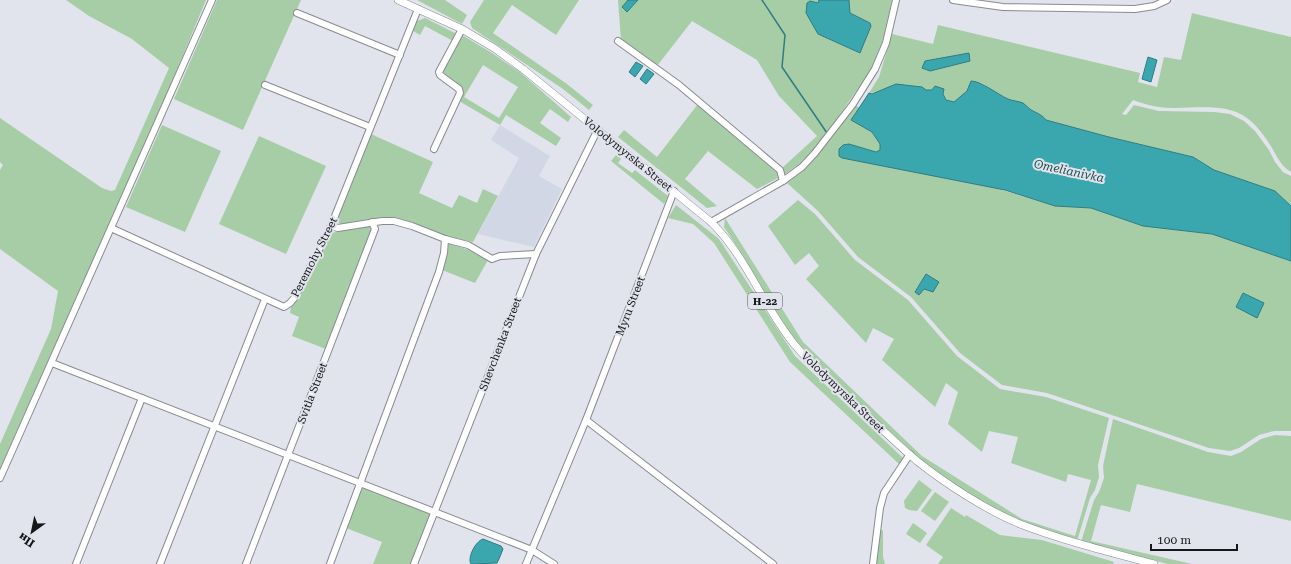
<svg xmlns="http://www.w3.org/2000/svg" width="1291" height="564" font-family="'Roboto Serif',serif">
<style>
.built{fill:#d2d7e6}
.green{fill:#a7cda6;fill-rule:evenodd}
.water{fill:#3aa7af;stroke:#2f7c82}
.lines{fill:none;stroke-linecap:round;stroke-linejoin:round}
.stream{stroke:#2f7c82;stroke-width:1.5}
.minor-casing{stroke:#898b92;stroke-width:8}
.major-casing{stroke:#898b92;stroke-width:8}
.minor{stroke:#fff;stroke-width:6}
.major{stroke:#fff;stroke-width:7}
.labels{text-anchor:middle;stroke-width:4;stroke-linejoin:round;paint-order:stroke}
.shield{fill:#e1e4ec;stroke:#535458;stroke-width:1}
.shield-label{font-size:10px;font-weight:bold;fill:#161719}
.street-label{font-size:11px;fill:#161719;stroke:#e1e4ec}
.water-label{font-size:12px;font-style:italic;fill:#204f52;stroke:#e1e4ec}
</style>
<rect width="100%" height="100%" fill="#e1e4ec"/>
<path class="built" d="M500,125l50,31 -11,20 23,13 -28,58 -56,-13 41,-76 -28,-18z"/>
<g class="green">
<path d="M66,0h140l-40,96 -166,373v-25l51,-115 7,-38 -58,-42v-79l3,-5 -3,-3v-44l102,70 9,3 4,-1 54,-122 -37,-29 -43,-23z"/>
<path d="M217,0h84l-58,130 -69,-31z"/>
<path d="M417,0h28l22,15 -5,9z"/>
<path d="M484,0h95l-23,35 -44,-30 -19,28 74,51 26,21 -4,5 -26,-21 -91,-61 -2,-6z"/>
<path d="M618,0h10l-1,12 11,-12h181l-1,3 -8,-2 -4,12 12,21 41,19 12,-27 -1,-3 -20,-10 -1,-13h43l-10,43 -10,25 -45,65 -15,18 -13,13 -14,10 -3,-6 35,-32 -38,-40 -22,-36 -65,-39 -35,45 -36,-26z"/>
<path d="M1192,13l99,24v135c-10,-6 -13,-14 -19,-24 -6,-10 -15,-23 -25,-30 -24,-18 -60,-7 -88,-11 -8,-1 -18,-4 -26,-7l-11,14 4,1 8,-10 25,6 55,1 16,2 14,7 11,10 14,19 6,12 8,10 8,4v30l-16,-15 -61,-21 -21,-13 -84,-20 -63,-17 -5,-5 -8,-4 -11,-8 -13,-4 -20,-10 -6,-5 -12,-3 -4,10 -13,11 -8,-2 -3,-6 -11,-4 -63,3 10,-16 13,-43 41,10 5,-19 202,48 -2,9 19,5 7,-30 17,3z"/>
<path d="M425,18l32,16 -4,7 -28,-15 -5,9 -7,-4 4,-10z"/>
<path d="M462,35l30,18 29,20 50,44 -3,5 -18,-13 -10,14 21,15 -5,8 -50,-31 -6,10 -41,-24 4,-7 -2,-7 -19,-15zM483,65l35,22 -19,31 -35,-21z"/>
<path d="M698,104l80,67 2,6 -23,12 -49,-38 -23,28 32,27 -10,2 -89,-71 6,-7 33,27z"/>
<path d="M855,105l5,3 -9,12 21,12 8,12v6l-3,2 -28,-8 206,62 36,2 52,18 69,8 79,27v170h-17l-15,4 -20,13 -9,3 -21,-3 -162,-55 -45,-8 -42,-32 -49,-56 -53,-40 -40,-46 -31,-28 18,-14 13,-14z"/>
<path d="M162,125l59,26 -36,81 -59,-25z"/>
<path d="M371,134l62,28 -14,31 33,15 7,-13 18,8 6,-14 15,7 -25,46 -27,-6 -33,-13 -19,-5 -12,-1 -41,7 -5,-3z"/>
<path d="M259,136l67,30 -40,88 -67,-30z"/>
<path d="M616,155l5,4 -3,4 14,10 3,-3 33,26 -4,8 -53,-43z"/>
<path d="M798,200l17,14 40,46 53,40 49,56 43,33 46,8 63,21 -11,47 1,12 -4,13 -5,8 -13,43 -56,-20 -20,-9 -37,-21 -45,-32 -83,-77 -39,-39 -23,-31 -29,-53 -21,-32 1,-9 78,124 119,114 100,63 53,17 16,-56 -23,-6 -2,8 -55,-19 7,-26 -29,-6 -7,21 -34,-28 10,-32 -12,-9 -11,24 -53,-47 12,-21 -21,-11 -7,15 -60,-64 13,-13 -10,-13 -14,12 -27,-39z"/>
<path d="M676,205l43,34 76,117 108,102 -4,6 -109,-102 -76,-119 -21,-19 -25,-6z"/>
<path d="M370,225l2,4 -46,120 -34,-13 7,-19 -9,-4 1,-7 5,-6 35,-67z"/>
<path d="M447,243l19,6 22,11 -13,23 -33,-13 5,-16z"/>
<path d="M1113,419l95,33 23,4 10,-4 20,-13 14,-4 16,1v85l-154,-37 -7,28 -29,-7 -10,36 101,23h-24l-87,-22 13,-42 5,-8 5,-14 -1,-12z"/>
<path d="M919,480l13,10 -15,21 -8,-1 -4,-2 -1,-7z"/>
<path d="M362,487l69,27 -20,50h-38l9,-22 -36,-14z"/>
<path d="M935,492l14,10 -14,19 -14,-10z"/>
<path d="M951,508l14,9 1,-2 34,20 42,5 72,22 -1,2h-175l5,-7 -17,-12z"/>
<path d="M913,523l14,10 -7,10 -14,-9z"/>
<path d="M880,528l3,3v26l2,7h-9z"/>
</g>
<g class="water">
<path d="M628,0h10l-11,12 -5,-5z"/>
<path d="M819,0h30l1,13 20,10 1,3 -11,27 -42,-19 -12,-21 1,-10 3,-2 8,2z"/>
<path d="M969,53l1,8 -40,10 -8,-3 3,-7z"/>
<path d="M1148,57l9,3 -6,22 -9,-3z"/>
<path d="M636,62l7,4 -8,11 -6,-5z"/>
<path d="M647,69l7,5 -8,10 -6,-5z"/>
<path d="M971,81c10,0 26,13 37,18 5,2 10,2 15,4 4,3 6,6 10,8 6,3 9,4 13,9l63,17 84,20 21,13 61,21 16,15v55l-79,-27 -69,-8 -52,-18 -36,-2 -50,-16 -163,-32 -3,-2v-7l4,-4 6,-1 27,8 4,-2v-6l-8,-12 -21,-12 18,-27 3,1 24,-10 26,3 4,3h6l3,-4 9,3 -1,5 3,6 8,2 13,-11z"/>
<path d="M926,274l13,8 -6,10 -9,-3 -5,6 -4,-3z"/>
<path d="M1243,293l21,10 -7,15 -21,-11z"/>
<path d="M483,539l18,7 2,3 -4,10 -2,4 -26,1c-4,-7 5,-23 12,-25z"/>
</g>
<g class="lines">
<path class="stream" d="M762,0l23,35 -3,32 45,66"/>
<g class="minor-casing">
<g id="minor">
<path d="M953,0l50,7 132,2 19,-3 13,-6"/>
<path d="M297,13l103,42"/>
<path d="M618,41l61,44 101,85 3,11"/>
<path d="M265,85l105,42"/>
<path d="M434,149l26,-56 -1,-4 -19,-14 -1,-3 23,-43"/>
<path d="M711,222l72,-41 19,-14 13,-14 38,-49 22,-35 11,-26 10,-43"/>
<path d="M331,226l7,2 44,-7h12l18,5 33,13 23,6 24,14 8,-3 36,-2"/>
<path d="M111,228l173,79 6,-4 5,-6 36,-71 87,-217"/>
<path d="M52,363l480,187 22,14"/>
<path d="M586,420l187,144"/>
<path d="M0,478l212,-478"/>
<path d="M76,564l66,-166"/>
<path d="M160,564l105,-265"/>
<path d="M246,564l129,-335 -3,-7"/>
<path d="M330,564l109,-292 5,-19 1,-14"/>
<path d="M414,564l122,-310 62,-125"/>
<path d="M526,564l60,-144 88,-229"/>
<path d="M873,564l7,-56 4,-15 26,-39"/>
</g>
</g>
<g class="major-casing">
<path id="major" d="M398,0l64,29 32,19 29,21 188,153c35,34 52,84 83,122 20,24 44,45 67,66 19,17 37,35 56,51 29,23 69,49 103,63 44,17 89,28 134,40"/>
</g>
<use href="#minor" class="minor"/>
<use href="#major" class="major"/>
</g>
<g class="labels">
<rect class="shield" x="748" y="293" width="34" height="16" rx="3"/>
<g class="shield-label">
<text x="765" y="305">Н-22</text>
</g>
<g class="street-label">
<text transform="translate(628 154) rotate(39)" y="4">Volodymyrska Street</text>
<text transform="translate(314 257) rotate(-63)" y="4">Peremohy Street</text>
<text transform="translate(630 306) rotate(-69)" y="4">Myru Street</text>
<text transform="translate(500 344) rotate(-69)" y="4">Shevchenka Street</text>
<text transform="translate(843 392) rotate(44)" y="4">Volodymyrska Street</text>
<text transform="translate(312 393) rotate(-69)" y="4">Svitla Street</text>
</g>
<g class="water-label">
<text transform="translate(1069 171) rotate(12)" y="4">Omelianivka</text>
</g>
</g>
<g transform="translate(32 532) rotate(213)" stroke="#e1e4ec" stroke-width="3" paint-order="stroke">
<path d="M0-3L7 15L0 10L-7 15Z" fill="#161719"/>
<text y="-6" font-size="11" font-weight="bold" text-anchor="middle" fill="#161719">Пн</text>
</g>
<path d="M1151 544v6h86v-6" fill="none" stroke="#161719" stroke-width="2"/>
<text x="1157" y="544" font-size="12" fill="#161719" stroke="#e1e4ec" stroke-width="3" paint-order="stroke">100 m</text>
</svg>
